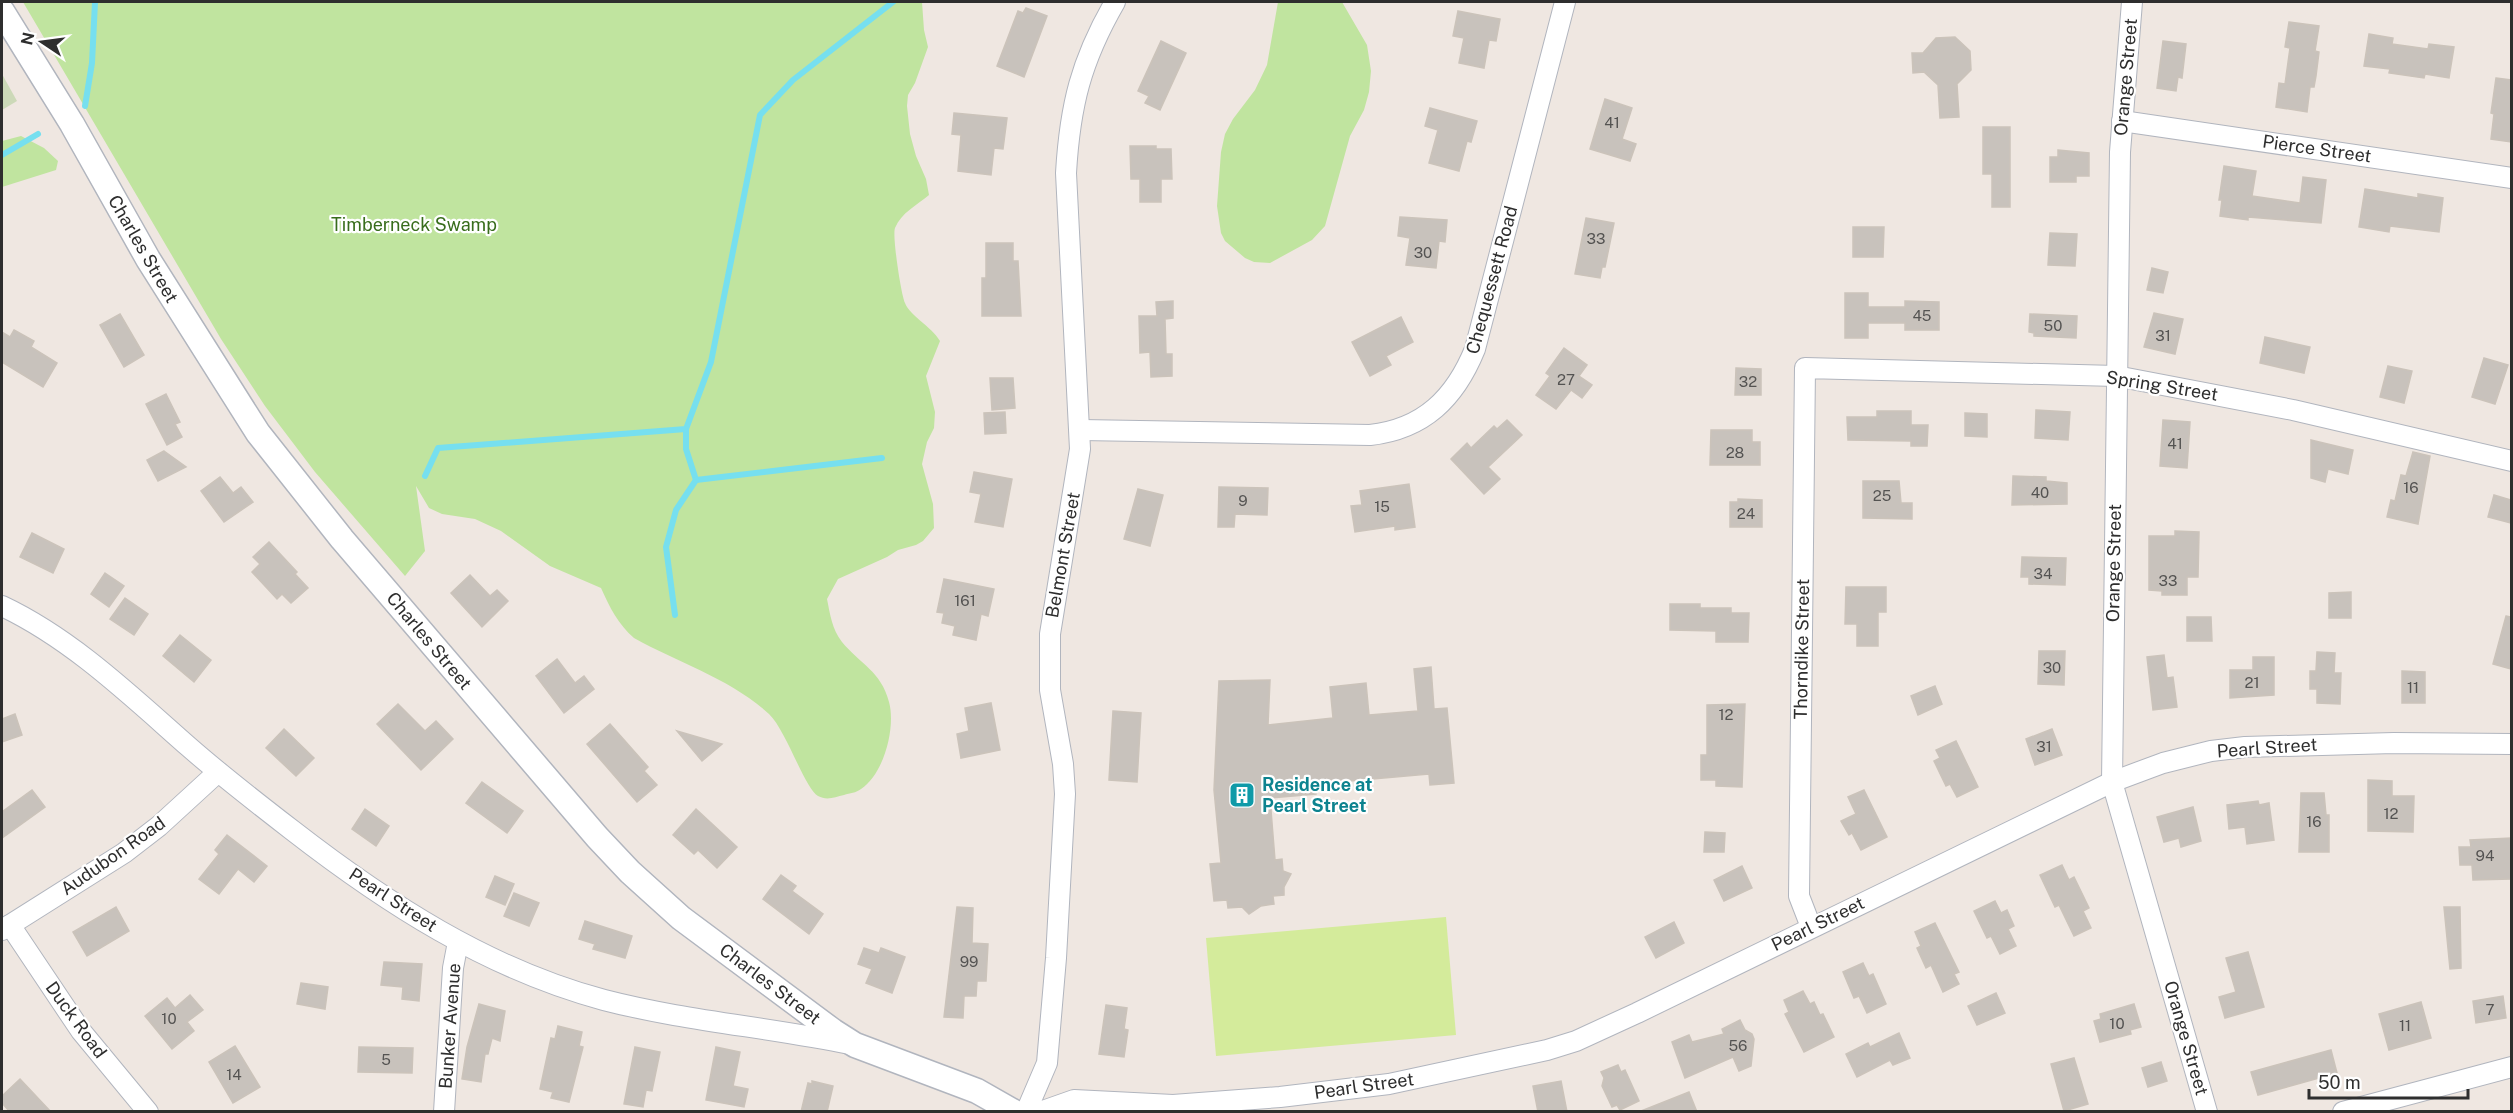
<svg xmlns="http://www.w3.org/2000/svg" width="2513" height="1113" font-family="'Public Sans',sans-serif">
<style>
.green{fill:#c0e49f}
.cemetery{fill:#ccd9b8}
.pitch{fill:#d4eb9b}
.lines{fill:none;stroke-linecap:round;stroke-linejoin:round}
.stream{stroke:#76dfef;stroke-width:6}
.building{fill:#c8c2bc;stroke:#cbc3ba;stroke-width:1.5}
.minor-casing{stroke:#b1b5be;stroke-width:22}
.tertiary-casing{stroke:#b1b5be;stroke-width:27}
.minor{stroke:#fff;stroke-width:20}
.tertiary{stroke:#fff;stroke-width:24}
.labels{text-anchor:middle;stroke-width:4.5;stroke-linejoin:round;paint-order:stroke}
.number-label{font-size:15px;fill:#545352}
.street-label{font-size:18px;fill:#2e2e2e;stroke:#fff}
.park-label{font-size:18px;fill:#386d1c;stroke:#fff}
.culture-label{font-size:18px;font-weight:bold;fill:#0d838f;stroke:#fff;text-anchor:start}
</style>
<rect width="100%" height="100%" fill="#efe7e1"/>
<g class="green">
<path d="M23,2h899l2,28 4,17 -13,36 -7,12 -1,11 3,28 6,22 10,23 3,16c-12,10 -28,18 -34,33 -3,7 6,66 10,75 5,13 26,23 35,38l-14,35 9,36 -1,16 -7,14 -5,22 11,40 1,24 -11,13 -7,4 -18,5 -11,7 -49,22 -11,20c3,15 5,30 15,43 18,22 39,29 47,60 7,25 -5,72 -28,87 -5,4 -11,4 -17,6 -9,2 -17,6 -26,1 -13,-7 -32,-66 -49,-82 -38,-35 -90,-51 -135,-76 -16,-14 -24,-30 -33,-50l-51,-22 -49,-35 -26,-12 -33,-5 -13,-6 -13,-22 9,65 -20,25 -90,-104 -50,-66 -44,-67z"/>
<path d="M1278,2h64l25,43 4,26 -2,21 -5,18 -14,26 -25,90 -13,14 -42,23 -16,-1 -9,-4 -20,-17 -4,-8 -4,-27 4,-54 4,-18 8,-15 22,-29 12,-25z"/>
<path d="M21,136l23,12 14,13 -2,9 -54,17v-46z"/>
</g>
<path class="cemetery" d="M2,74l15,27 -15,9z"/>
<path class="pitch" d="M1446,917l10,118 -240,21 -10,-118z"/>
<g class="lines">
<g class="stream">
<path d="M85,106l7,-43 3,-61"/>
<path d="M2,155l36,-21"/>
<path d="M686,429v20l10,31 186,-22"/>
<path d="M425,476l13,-28 248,-19 25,-67 49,-247 33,-35 100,-78"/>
<path d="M675,615l-9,-68 10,-37 20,-30"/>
</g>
</g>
<g class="building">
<path d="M1026,8l21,8 -23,61 -27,-11 21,-55 5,2z"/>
<path d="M1458,11l42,8 -4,22 -7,-1 -5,28 -25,-5 5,-25 -11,-2z"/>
<path d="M2289,22l30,4 -4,25 4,1 -3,24 -2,11h-4l-3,25 -31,-5 3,-24 6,1 5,-36 -5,-1z"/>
<path d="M2369,34l24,4 -1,6 36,5 1,-5 25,3 -5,31 -24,-4 -1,4 -35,-5 1,-4 -26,-3z"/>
<path d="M1955,37l15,14 1,19 -14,14 2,33 -19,1 -2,-33 -14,-13 -11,1 -1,-20h11l13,-15z"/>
<path d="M1161,41l25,12 -26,57 -15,-7 4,-7 -11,-5z"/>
<path d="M2163,41l23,3 -4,34 -4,-1 -2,14 -19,-3z"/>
<path d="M2496,78l15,2v62l-20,-3 3,-25 -3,-1z"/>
<path d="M1605,99l27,9 -10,31 14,5 -6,17 -40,-12z"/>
<path d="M1430,108l47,13 -6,21 -4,-1 -8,30 -30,-8 9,-33 -13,-4z"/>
<path d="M954,113l53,5 -4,31 -9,-1 -3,27 -33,-4 3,-36 -9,-1z"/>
<path d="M1983,127h27v80h-18v-33h-9z"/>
<path d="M1130,146h26v3h15l1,30h-11v23h-21v-23h-9z"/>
<path d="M2058,150l31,3v23h-13v6h-26v-25h8z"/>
<path d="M2224,166l32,5 -4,25 48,7 3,-26 23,3 -5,43 -73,-6v3l-28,-4 2,-16h-3z"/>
<path d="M2365,189l53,9v-4l25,4 -4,34 -49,-6 -1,6 -30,-5z"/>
<path d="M1400,217l47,3 -2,22 -6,-1 -3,27 -30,-3 4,-27 -12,-2z"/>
<path d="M1586,218l28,5 -9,44h-3l-2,11 -25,-4z"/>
<path d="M1853,227h31l-1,30h-30z"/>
<path d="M2050,233l27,1 -2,32 -27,-1z"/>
<path d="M986,243h27v18h5l3,55h-39v-38h4z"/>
<path d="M2152,268l16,4 -5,21 -16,-3z"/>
<path d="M1845,293h23v14h37v-6l34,1v28h-34v-7h-37v15h-23z"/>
<path d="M1173,301v17l-8,1 1,35h6v22l-21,1 -1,-25 -10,1 -1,-37h18l-1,-14z"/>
<path d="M2154,313l29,6 -8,35 -31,-7z"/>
<path d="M120,314l24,41 -20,12 -24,-42z"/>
<path d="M2030,314l47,2 -1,22 -42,-2v-3l-5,-1z"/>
<path d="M1401,317l12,25 -27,14 5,9 -21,11 -18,-34z"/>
<path d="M14,330l20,11 -3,6 26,16 -14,24 -41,-25v-30l8,5z"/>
<path d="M2265,337l45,10 -6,26 -44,-10z"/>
<path d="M1564,348l23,17 -8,11 13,9 -10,13 -11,-8 -15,19 -20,-14 14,-19 -4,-3z"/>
<path d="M2484,358l24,7 -13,39 -23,-7z"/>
<path d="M2388,366l24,5 -8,32 -24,-6z"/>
<path d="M1736,368l25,1v26h-26z"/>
<path d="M990,378h23l2,30 -23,2z"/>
<path d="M166,394l14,28 -5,2 7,13 -15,8 -21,-41z"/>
<path d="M2036,410l34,2 -2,28 -33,-2z"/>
<path d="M1877,411h34v14h17l-1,21h-16v-5l-63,-1 -1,-23h30z"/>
<path d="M1005,412l1,21 -21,1 -1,-21z"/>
<path d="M1965,413l22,1v23l-22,-1z"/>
<path d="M1507,420l15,15 -34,32 12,12 -16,15 -33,-35 16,-16 4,5 23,-22 3,3z"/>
<path d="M2163,420l27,2 -3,46 -27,-2z"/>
<path d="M1711,430h41v12h8v23h-50z"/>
<path d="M2311,440l42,10 -5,24 -20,-5 -3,13 -14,-4z"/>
<path d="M164,451l22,16 -28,14 -11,-21z"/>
<path d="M2413,452l17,4 -12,68 -31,-7 4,-17 4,1 6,-26 5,1z"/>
<path d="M974,472l38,7 -9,48 -28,-5 6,-28 -11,-2z"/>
<path d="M2013,476l33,1v4l21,2v21l-55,1z"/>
<path d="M220,477l13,16 8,-6 12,15 -29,20 -23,-31z"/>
<path d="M1863,481h36l2,22h11v16l-49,-1z"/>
<path d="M1409,484l6,43 -20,3v-4l-40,6 -4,-26 11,-1 -2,-14z"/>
<path d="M1219,487l49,1 -1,27 -32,-1 -1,13h-16z"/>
<path d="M1138,489l25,6 -13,51 -26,-7z"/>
<path d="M2494,495l17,5v23l-23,-6z"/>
<path d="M1738,499l24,1v27h-32v-25h8z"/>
<path d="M2175,531l24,1 -1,45h-11v18h-25v-4l-13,-1v-54h26z"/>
<path d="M32,533l32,16 -11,24 -33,-16z"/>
<path d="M269,542l28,30 -2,2 13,14 -17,15 -9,-9 -5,5 -25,-27 8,-8 -7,-7z"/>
<path d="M2022,557l44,1 -1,27 -36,-1v-7h-8z"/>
<path d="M105,573l19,13 -15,21 -18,-13z"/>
<path d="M470,575l20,21 7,-6 11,11 -26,26 -31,-34z"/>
<path d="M944,579l50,10 -6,27 -7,-2 -5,26 -23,-5 2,-9 -13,-3 2,-10 -7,-1z"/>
<path d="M1846,587h40v25h-8v34h-21v-22h-12z"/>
<path d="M2351,592v26h-22v-25z"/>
<path d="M125,598l23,16 -14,21 -24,-16z"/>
<path d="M1670,604h30v4h31v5h18l-1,29h-32v-11l-46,-1z"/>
<path d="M2506,616l5,1v52l-18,-5z"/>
<path d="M2187,617h24l1,24h-25z"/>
<path d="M180,635l31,25 -17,22 -31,-26z"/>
<path d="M2039,651h26l-1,34 -26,-1z"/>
<path d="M2317,652l18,1 -1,20h7l-1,31 -23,-1v-14h-7v-18h6z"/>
<path d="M2164,655l3,23 6,-1 4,30 -24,3 -6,-53z"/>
<path d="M2253,657h21v38l-44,3v-28h23z"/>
<path d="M557,659l18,24 9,-7 10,13 -30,24 -28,-37z"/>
<path d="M1431,667l3,42 13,-1 7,75 -24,2 -1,-11 -113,10v10l-46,4 5,62 7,-1 1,12 8,3 -7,13v8l-11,1 1,8 -13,2 -12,8 -7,-7 -14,1 -1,-8 -13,1 -4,-37 11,-1 -7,-73 5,-109 51,-1 -2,45 65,-7 -3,-31 36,-4 3,32 49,-4 -4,-42z"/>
<path d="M2402,671l23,1v31h-23z"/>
<path d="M1935,686l7,18 -24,11 -7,-19z"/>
<path d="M991,703l9,47 -39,8 -4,-24 12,-3 -4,-23z"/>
<path d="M398,704l27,27 11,-10 17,18 -32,31 -44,-46z"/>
<path d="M1745,704l-3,83 -26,-1v-6h-15v-25h6v-50z"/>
<path d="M1113,711l28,2 -4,69 -28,-2z"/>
<path d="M15,714l7,21 -20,7v-23z"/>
<path d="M610,724l38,43 -4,4 13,14 -20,17 -50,-58z"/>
<path d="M284,729l30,29 -18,18 -30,-28z"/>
<path d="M2052,729l10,26 -27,10 -9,-26z"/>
<path d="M677,731l45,13 -20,17z"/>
<path d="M1956,741l22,46 -21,10 -7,-13 -4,2 -12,-25 6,-3 -4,-8z"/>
<path d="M2368,780l24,1v15h22l-1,36 -45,-1z"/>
<path d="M482,782l41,29 -16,22 -41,-30z"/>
<path d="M32,790l13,17 -43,31v-26z"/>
<path d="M1864,790l23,47 -26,13 -9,-17 -3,2 -8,-14 15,-7 -8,-17z"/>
<path d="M2301,793h23l2,22h3v37h-30z"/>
<path d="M2258,801l1,4 10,-2 5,37 -27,4 -2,-17 -16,2 -2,-24z"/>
<path d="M2193,807l8,34 -20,6 -2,-9 -15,4 -7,-25z"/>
<path d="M365,809l24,17 -13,20 -24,-17z"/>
<path d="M696,809l41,38 -20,21 -19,-18 -4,4 -21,-19z"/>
<path d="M1705,832l20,1 -1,19h-20z"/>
<path d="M227,835l40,31 -13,16 -16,-13 -19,25 -20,-15 20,-25 -4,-4z"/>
<path d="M2511,838v41l-38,1 -1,-15h-12l-1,-18h12l-1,-7z"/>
<path d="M2062,865l7,15 5,-3 15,31 -6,3 8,17 -17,8 -15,-31 -4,2 -15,-32z"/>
<path d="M1742,866l10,22 -28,13 -10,-21z"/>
<path d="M781,875l15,11 -4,5 31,23 -14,20 -46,-35z"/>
<path d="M495,876l19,8 -9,21 -19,-8z"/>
<path d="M514,893l25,10 -10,23 -25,-10z"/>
<path d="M1995,901l6,12 6,-3 7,16 -6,3 8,17 -16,8 -9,-18 -4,2 -13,-27z"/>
<path d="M116,907l13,24 -42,25 -14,-24z"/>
<path d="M957,907l16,1 -1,35 16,1 -2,37h-9l-1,15h-12l-1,22 -19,-1z"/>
<path d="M2444,907h16l1,61 -11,1z"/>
<path d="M585,921l47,15 -7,22 -32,-9 2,-5 -16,-5z"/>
<path d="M1674,922l10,21 -28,15 -11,-21z"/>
<path d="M1935,923l24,49 -5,2 5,10 -16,8 -12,-27 -5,3 -9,-20 4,-2 -6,-14z"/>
<path d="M864,948l15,5 2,-5 24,9 -13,36 -26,-10 6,-14 -14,-5z"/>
<path d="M2248,952l16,55 -39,11 -6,-21 17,-5 -10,-34z"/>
<path d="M384,962l38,2 -3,37 -17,-2 1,-12 -22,-2z"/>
<path d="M1863,963l6,13 4,-2 13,30 -19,9 -8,-17 -5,2 -11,-26z"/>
<path d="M301,983l27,4 -3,22 -28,-5z"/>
<path d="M1803,991l7,13 4,-2 6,13 3,-1 11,23 -30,15 -19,-38 4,-2 -5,-12z"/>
<path d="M1996,993l9,20 -28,12 -9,-19z"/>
<path d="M190,995l13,15 -16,12 7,9 -22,18 -27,-33 22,-18 8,10z"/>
<path d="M2503,996l3,22 -30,5 -3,-22z"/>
<path d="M2421,1002l10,36 -42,12 -10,-36z"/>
<path d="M479,1004l26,7 -5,30 -8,-3 -4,16h-3l-4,28 -19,-3 5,-32z"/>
<path d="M2134,1004l7,23 -11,3 1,4 -31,8 -6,-21 7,-2 -1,-5z"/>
<path d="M1106,1005l21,3 -3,21 4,1 -4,27 -25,-3z"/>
<path d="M1740,1020l5,10 7,4 2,5 -3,27 -12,5 -6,-14 -48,21 -13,-36 17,-7 3,7 32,-8 -2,-5z"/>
<path d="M558,1026l24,6 -3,14 4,1 -14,55 -18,-4 2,-6 -13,-3 11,-51 4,1z"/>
<path d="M1899,1033l11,25 -17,7 -3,-5 -33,17 -11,-23 22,-11 2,4z"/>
<path d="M235,1046l25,41 -27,16 -24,-41z"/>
<path d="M359,1047l54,1 -1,25 -54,-1z"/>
<path d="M635,1047l25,5 -8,39 -6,-1 -3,17 -19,-3z"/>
<path d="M716,1047l24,5 -7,34 15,3 -4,18 -38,-7z"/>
<path d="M2331,1050l6,23 -79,22 -7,-23z"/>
<path d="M2074,1058l14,46 -24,7 -13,-47z"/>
<path d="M2161,1062l6,19 -19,6 -6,-19z"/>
<path d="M1618,1065l3,7 4,-2 14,31 -19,9 -3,-5 -5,2 -10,-21 2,-8 -3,-6z"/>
<path d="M20,1079l31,33h-41l-8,-9v-7z"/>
<path d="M812,1081l21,5 -6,26h-26l7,-29 4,1z"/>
<path d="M1561,1081l6,31h-29l-5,-26z"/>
<path d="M1689,1092l8,20h-56v-1z"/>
</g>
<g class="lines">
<g class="minor-casing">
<g id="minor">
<path d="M2132,2l-12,150 -8,630 95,330"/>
<path d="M2122,121l390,57"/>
<path d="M1081,430l289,5c54,-6 85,-37 105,-86l90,-347"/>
<path d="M2,606c70,33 129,90 187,141 33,29 68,56 103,83 94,73 196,139 312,170 81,21 164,27 246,44"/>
<path d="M10,925l71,106 67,81"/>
<path d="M1811,927l-12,-31 6,-528 311,8 177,34 219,51"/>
<path d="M2,930l122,-77 35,-27 59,-54"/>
<path d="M444,1112l9,-144 5,-26"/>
<path d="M1026,1112l21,-49 9,-105 9,-164 -2,-30 -13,-74v-56l30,-185 -14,-276c4,-68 15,-112 49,-171"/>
<path d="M1040,1112l34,-12 99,5 107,-8 109,-13 158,-34 29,-9 61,-28 475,-231 51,-19 48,-12 34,-4 149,-4 118,1"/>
<path d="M2343,1112l169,-45"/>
</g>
</g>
<g class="tertiary-casing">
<path id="tertiary" d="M2,11l70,113 76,135 110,174 84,106 255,298 33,35 51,46 152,113 22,14 122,46 37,21"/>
</g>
<use href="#minor" class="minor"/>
<use href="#tertiary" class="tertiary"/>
</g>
<defs>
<g id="building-square" transform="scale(1.35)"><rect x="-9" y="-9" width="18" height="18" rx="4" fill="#0f9aa8" stroke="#fff"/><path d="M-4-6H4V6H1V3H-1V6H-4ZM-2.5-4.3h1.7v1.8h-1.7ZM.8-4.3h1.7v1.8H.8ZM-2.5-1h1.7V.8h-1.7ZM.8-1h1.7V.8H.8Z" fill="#fff"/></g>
</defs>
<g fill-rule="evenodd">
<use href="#building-square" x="1242" y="795"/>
</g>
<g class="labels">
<g class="number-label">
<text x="1612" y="128">41</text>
<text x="1596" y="244">33</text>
<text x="1423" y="258">30</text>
<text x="1922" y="321">45</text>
<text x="2053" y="331">50</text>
<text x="2163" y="341">31</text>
<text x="1566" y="385">27</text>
<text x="1748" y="387">32</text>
<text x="2175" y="449">41</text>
<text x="1735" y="458">28</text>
<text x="2411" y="493">16</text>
<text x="2040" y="498">40</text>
<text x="1882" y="501">25</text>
<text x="1243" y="506">9</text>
<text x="1382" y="512">15</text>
<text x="1746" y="519">24</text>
<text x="2043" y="579">34</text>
<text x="2168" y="586">33</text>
<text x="965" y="606">161</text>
<text x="2052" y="673">30</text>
<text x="2252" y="688">21</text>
<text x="2413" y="693">11</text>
<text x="1726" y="720">12</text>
<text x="2044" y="752">31</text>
<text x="2391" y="819">12</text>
<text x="2314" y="827">16</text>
<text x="2485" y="861">94</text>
<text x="969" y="967">99</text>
<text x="2490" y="1015">7</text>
<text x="169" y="1024">10</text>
<text x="2117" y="1029">10</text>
<text x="2405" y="1031">11</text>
<text x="1738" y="1051">56</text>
<text x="386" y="1065">5</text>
<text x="234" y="1080">14</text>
</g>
<g class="street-label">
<text transform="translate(2126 77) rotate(-85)" y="6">Orange Street</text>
<text transform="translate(2317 149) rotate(8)" y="6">Pierce Street</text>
<text transform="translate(143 249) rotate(60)" y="6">Charles Street</text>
<text transform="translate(1492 280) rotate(-75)" y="6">Chequessett Road</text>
<text transform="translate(2162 386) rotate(9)" y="6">Spring Street</text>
<text transform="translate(1063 555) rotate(-80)" y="6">Belmont Street</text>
<text transform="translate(2114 563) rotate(-89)" y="6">Orange Street</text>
<text transform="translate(429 641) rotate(50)" y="6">Charles Street</text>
<text transform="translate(1802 649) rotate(-89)" y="6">Thorndike Street</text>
<text transform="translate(2267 748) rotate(-4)" y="6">Pearl Street</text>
<text transform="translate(113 856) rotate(-35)" y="6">Audubon Road</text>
<text transform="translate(393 900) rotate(33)" y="6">Pearl Street</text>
<text transform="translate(1818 924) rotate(-26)" y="6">Pearl Street</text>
<text transform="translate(770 984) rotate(37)" y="6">Charles Street</text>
<text transform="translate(76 1020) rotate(54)" y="6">Duck Road</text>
<text transform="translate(450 1026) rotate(-86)" y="6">Bunker Avenue</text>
<text transform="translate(2186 1038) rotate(74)" y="6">Orange Street</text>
<text transform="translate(1364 1086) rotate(-8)" y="6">Pearl Street</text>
</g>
<g class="park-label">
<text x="414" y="231">Timberneck Swamp</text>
</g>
<g class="culture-label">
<text x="1262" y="791">Residence at<tspan x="1262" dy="21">Pearl Street</tspan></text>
</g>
</g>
<rect width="2513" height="1113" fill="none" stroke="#2e2e2e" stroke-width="6"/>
<g transform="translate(42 42) rotate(283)" stroke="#ffffff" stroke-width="4.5" paint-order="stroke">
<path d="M0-4.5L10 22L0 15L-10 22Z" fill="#2e2e2e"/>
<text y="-9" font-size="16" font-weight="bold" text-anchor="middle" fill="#2e2e2e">N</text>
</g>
<path d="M2309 1089v9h159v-9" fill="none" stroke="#2e2e2e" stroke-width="3"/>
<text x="2318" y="1089" font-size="18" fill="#2e2e2e" stroke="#ffffff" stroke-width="4.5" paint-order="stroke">50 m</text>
</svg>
